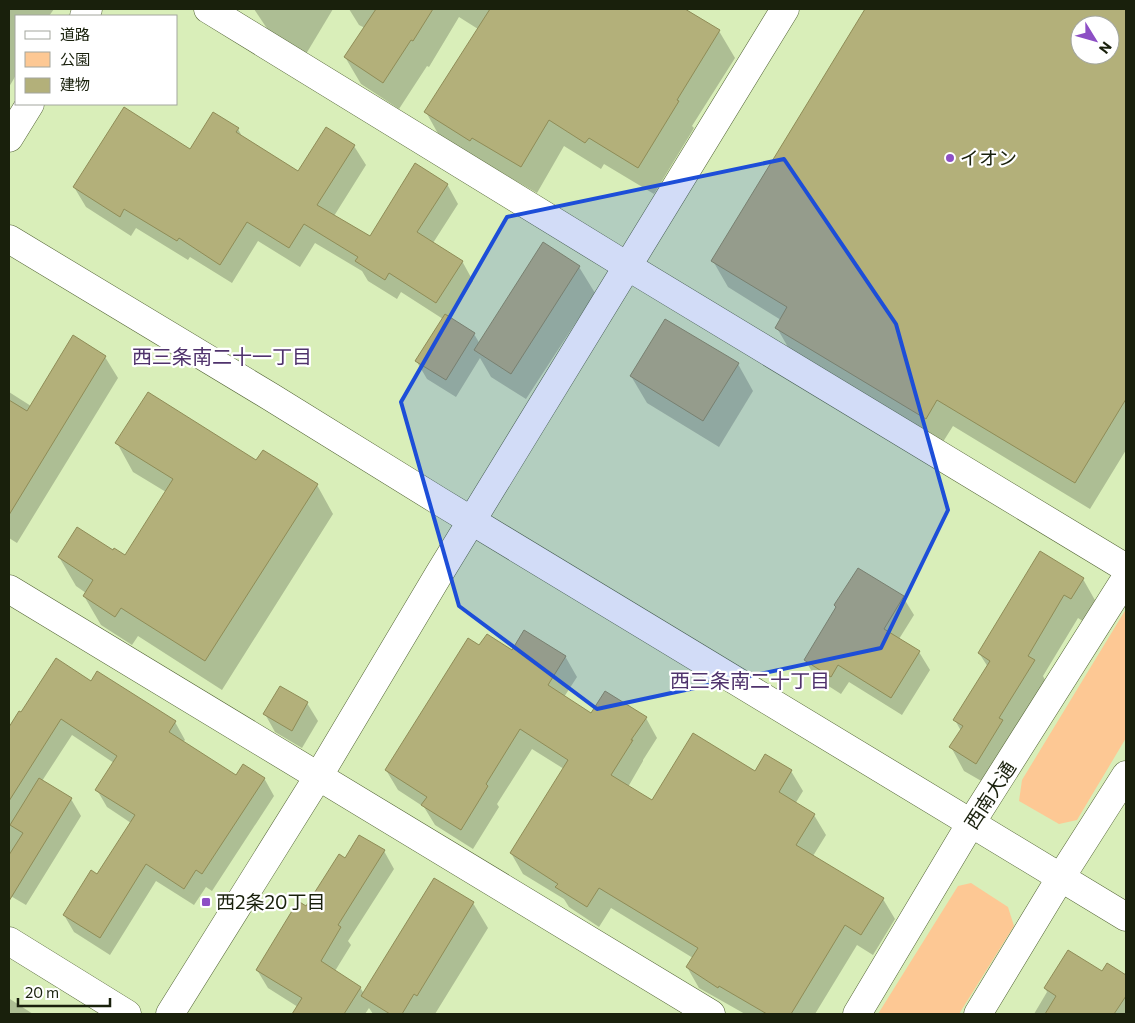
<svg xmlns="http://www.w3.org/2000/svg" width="1135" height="1023" font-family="Commissioner,'Noto Sans JP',sans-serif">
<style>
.green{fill:#fdc894}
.shadow{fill:#0003;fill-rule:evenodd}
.building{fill:#b3b07a;stroke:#8f8c57;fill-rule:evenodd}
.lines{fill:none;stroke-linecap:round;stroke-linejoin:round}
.minor-casing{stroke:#526334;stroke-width:29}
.tertiary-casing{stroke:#526334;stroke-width:29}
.minor{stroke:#fff;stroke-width:28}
.tertiary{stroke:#fff;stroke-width:28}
.marked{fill:#1d4ed8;fill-opacity:0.2;stroke:#1d4ed8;stroke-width:4;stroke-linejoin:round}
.poi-dot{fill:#8d4fc5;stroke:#fff;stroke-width:2}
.labels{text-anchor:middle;stroke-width:4.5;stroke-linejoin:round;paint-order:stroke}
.poi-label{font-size:19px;fill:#19200c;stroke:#fff;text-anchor:start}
.street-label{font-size:19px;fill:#19200c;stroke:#fff}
.neighbourhood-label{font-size:20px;fill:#4f326c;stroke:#fff}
</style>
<rect width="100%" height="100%" fill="#d9eeb9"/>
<g class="green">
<path d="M1126,609v129l-49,82 -18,4 -40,-23 3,-21z"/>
<path d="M971,883l37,24 6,19 -55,88h-81l80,-128z"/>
</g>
<g class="shadow">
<path d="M9,9h45l-5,7h-33v59l-7,12z"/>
<path d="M254,9h79l-30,50 -27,-17z"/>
<path d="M349,9h267l9,5 3,-5h33l12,8 5,-8h5l36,22 16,27 -43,68 2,2 -40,66 -50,-30 -3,5 -37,-23 -27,47 -50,-29 -2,3 -44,-28 -15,-27 52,-83 -19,-12 -30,50 -2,-1 -28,43 -38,-25 -16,-27 20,-29 -6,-3z"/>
<path d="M866,9h260v441l-36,59 -137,-83 -12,19 -149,-91 -15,-26 4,-8 -53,-33 -15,-26zM1080,25h30v30h-30z"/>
<path d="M238,129l5,9 56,35 55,-27 12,19 -32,51 36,22 77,-54 11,20 -25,39 29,18 11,20 -24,38 25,15 6,10 99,-77 16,26 -69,106 -35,-22 -11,-19 -24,39 -29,-18 -10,-17 26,-43 -42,-27 -4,7 -29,-18 -6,-10 -47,-28 -15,24 -42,-26 -26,42 -42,-26 -2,3 -52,-32 -5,8 -45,-29 -12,-20 117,-37z"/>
<path d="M105,357l13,21 -101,165 -8,-5v-146l22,14z"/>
<path d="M738,364l15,27 -34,56 -72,-44 -16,-27z"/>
<path d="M117,443l139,19 61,23 16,29 -111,176 -84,-54 -6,9 -31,-20 -17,-29 2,-3 -10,-7 -17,-29 54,-5 13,5 40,-65 -33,-20z"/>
<path d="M1083,579l13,23 -12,20 -6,-4 -35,58 4,8 -57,102 -26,-15 -13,-24 10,-16 -6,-11 33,-53 -9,-14z"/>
<path d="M903,597l11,18 -15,24 20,13 11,18 -28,45 -53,-33 -8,12 -25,-16 -11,-18z"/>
<path d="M480,647l85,9 12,21 -13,20 28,18 54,3 11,20 -14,22v1l-15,26 24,14 103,-28 36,-2 12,20 -8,13 19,11 12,20 -13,21 70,43 12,20 -22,36 -16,-10 -42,69h-70l-46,-26 -12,-21 6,-9 -82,-50 -12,19 -30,-20 -5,-8 -41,-25 -12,-21 53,-84 -32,-20 -35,55 2,3 -26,42 -38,-24 -11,-18 -26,-17 -12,-20z"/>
<path d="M92,683l83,39 10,18 -2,2 53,35 28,1 10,18 -62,95 -6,-4 -12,18 -38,-24 -46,74 -36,-23 -10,-17 34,-39 33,-53 -24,-16 -10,-17 17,-27 -42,-28 -30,46 29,18 10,17 -55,89 -17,-10v-165l11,-17z"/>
<path d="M307,703l11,18 -16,27 -27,-16 -10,-18z"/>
<path d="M384,851l10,18 -46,72 3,4 -16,26 25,16 4,7 70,-115 39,24 15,25 -53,86h-62l-4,-6 -4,6h-71l4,-7 -30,-19 -11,-18 88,-110z"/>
<path d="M1108,965l18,12v37h-92l13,-22 -2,-4 57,-15z"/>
<path d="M9,997l1,2 23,15h-24z"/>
</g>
<g class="building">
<path d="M376,9h57l-20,32 -2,-1 -28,43 -39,-26z"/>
<path d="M490,9h195l35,21 -43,70 2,1 -41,67 -49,-30 -4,5 -36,-23 -28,47 -49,-29 -2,3 -46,-29z"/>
<path d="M865,9h261v390l-51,84 -138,-83 -11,19 -151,-91 12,-21 -76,-46zM1080,25h30v30h-30z"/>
<path d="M124,107l66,42 23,-37 26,16 -3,4 62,39 28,-44 29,18 -38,60 53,31 45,-73 33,21 -31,48 46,29 -27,42 -47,-30 -4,7 -30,-19 3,-4 -54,-33 -15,24 -42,-26 -27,43 -41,-27 -2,3 -53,-32 -4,8 -47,-30z"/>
<path d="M543,242l37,24 -69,108 -37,-24z"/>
<path d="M445,314l30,19 -29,47 -31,-19z"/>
<path d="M665,319l74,44 -36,58 -73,-45z"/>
<path d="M73,335l33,21 -97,159v-115l18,11z"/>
<path d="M148,392l108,68 7,-10 55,34 -113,177 -84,-53 -6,9 -32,-21 10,-16 -35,-23 19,-30 36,23 1,-2 11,7 48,-76 -58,-36z"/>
<path d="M1040,551l44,27 -13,21 -7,-4 -36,61 7,4 -36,58 4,2 -27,44 -27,-17 14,-21 -10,-6 37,-59 -12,-8z"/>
<path d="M858,568l46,28 -20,33 36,22 -29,47 -53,-33 -7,12 -27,-17 32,-53 -2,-2z"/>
<path d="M524,630l42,26 -18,29 43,28 14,-22 42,26 -16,23h2l-22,35 41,25 41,-67 62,38 10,-17 27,16 -13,22 36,22 -19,31 88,53 -23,37 -16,-10 -54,89h-24l-48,-28 -1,2 -32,-21 12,-19 -99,-60 -12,19 -32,-20 3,-3 -48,-31 58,-93 -48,-31 -34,55 2,2 -27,44 -40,-25 6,-8 -42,-27 83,-132 11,7 8,-11 25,16z"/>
<path d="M56,658l35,23 6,-10 79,50 -7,11 67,43 7,-11 22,14 -63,96 -6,-4 -12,19 -38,-25 -46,74 -37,-23 28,-45 6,4 38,-59 -40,-25 22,-34 -56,-37 -52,82v-74l10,-16 2,1z"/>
<path d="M280,686l28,16 -16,29 -29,-17z"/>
<path d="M39,778l33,20 -63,103v-46l14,-22 -13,-8z"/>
<path d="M359,835l26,15 -47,75 3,2 -20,34 40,26 -17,27h-52l10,-16 -46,-28 42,-69 8,5 33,-52 6,4z"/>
<path d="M434,878l40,24 -57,94 -3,-2 -12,20h-12l-29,-18z"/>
<path d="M1068,950l34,21 5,-8 19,12v21l-12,18h-69l11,-18 -12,-8z"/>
</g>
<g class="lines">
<g class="minor-casing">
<g id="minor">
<path d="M208,9l419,257 499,302"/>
<path d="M84,16l4,-7"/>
<path d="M9,138l21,-34"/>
<path d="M9,589l702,425"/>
</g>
</g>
<g class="tertiary-casing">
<g id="tertiary">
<path d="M9,239l262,158 168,104 687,416"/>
<path d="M9,941l118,73"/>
<path d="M170,1014l148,-237 121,-203 346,-565"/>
<path d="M857,1014l114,-191 155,-245"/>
<path d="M978,1014l83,-137 65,-102"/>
</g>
</g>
<use href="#minor" class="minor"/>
<use href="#tertiary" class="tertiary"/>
</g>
<path class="marked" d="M784,159l112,165 52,186 -67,138 -284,61 -138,-103 -58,-204 106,-185z"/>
<g class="poi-dot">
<circle cx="950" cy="158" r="5"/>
<rect x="201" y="897" width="10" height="10" rx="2.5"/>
</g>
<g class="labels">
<g class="poi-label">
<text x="960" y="165">イオン</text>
<text x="216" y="909">西2条20丁目</text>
</g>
<g class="street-label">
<text transform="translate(990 795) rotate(-57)" y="7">西南大通</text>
</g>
<g class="neighbourhood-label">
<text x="222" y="364">西三条南二十一丁目</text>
<text x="750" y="688">西三条南二十丁目</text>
</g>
</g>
<rect width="1135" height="1023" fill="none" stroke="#19200c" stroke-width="20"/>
<rect x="15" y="15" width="162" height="90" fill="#ffffff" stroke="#a3a69e"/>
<rect x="25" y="31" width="25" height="8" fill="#ffffff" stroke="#a3a69e"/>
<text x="60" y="40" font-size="15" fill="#19200c">道路</text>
<rect x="25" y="52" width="25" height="15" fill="#fdc894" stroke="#a3a69e"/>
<text x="60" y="65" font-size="15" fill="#19200c">公園</text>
<rect x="25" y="78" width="25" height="15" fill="#b3b07a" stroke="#a3a69e"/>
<text x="60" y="90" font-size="15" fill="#19200c">建物</text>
<g transform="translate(1095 40) rotate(127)"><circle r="24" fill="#ffffff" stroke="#a3a69e"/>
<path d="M0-4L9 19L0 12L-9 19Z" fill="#8d4fc5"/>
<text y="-8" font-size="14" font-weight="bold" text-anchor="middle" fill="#19200c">N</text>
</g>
<path d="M18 998v8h92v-8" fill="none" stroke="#19200c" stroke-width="2.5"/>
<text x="25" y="998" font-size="15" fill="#19200c" stroke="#ffffff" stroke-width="4" paint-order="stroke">20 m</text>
</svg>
